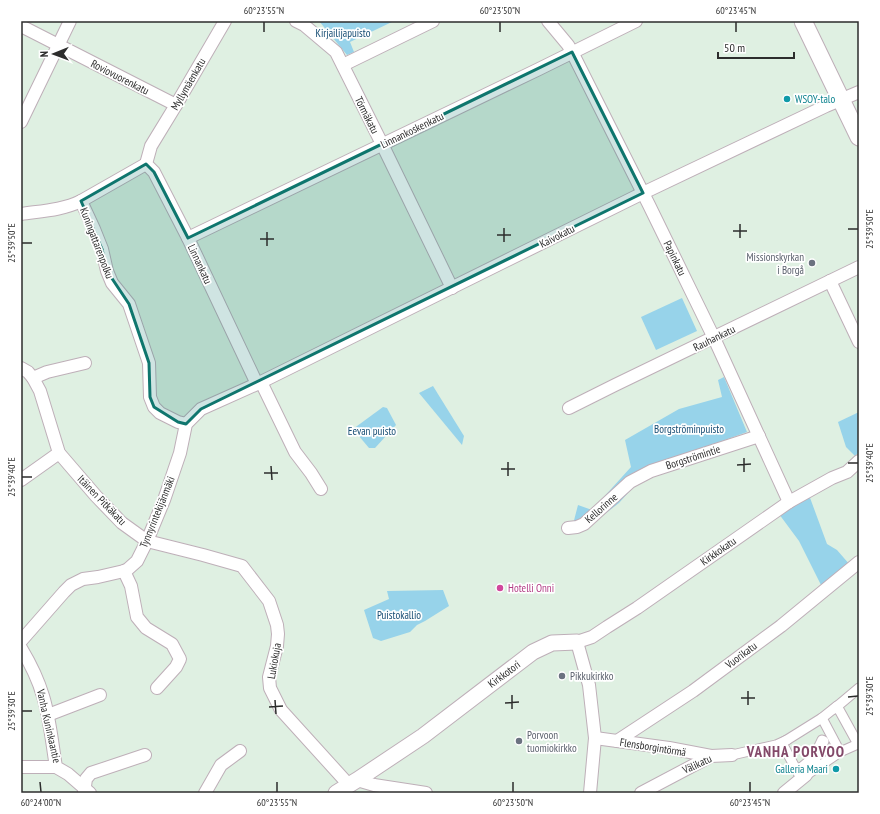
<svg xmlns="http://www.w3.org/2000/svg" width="880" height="814" font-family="'PT Sans Narrow',sans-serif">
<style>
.green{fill:#97d3ea}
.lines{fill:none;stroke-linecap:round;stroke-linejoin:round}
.pedestrian-casing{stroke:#beafb8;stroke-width:11}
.minor-casing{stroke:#beafb8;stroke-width:14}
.tertiary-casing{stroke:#beafb8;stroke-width:17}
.secondary-casing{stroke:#beafb8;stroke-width:19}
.pedestrian{stroke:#fff;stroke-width:9}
.minor{stroke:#fff;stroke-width:12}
.tertiary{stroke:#fff;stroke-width:15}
.secondary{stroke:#fff;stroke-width:17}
.marked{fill:#0f766e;fill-opacity:0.2;stroke:#0f766e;stroke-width:3;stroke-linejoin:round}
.ticks{fill:none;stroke:#2d2d2d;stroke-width:1.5}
.culture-dot{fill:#0f9aa8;stroke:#fff;stroke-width:1.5}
.worship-dot{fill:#6b7280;stroke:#fff;stroke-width:1.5}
.hotel-dot{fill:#d1479c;stroke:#fff;stroke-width:1.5}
.labels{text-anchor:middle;stroke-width:3.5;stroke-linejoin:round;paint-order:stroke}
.park-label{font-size:11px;fill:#154c73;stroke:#fff}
.street-label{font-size:11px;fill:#2d2d2d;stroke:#fff}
.culture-label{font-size:11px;fill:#0d838f;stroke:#fff;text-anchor:start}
.worship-label{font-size:11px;fill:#5b616d;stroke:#fff;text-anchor:start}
.hotel-label{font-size:11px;fill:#b23c85;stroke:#fff;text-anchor:start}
.district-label{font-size:15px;font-weight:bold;letter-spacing:1px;fill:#834969;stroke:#fff}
.neatline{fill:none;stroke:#2d2d2d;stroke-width:1.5}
.ticks-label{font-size:10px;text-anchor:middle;fill:#2d2d2d}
</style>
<rect width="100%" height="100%" fill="#dff0e2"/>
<g class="green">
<path d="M319,21h75l-44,21 4,10 -7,3z"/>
<path d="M682,298l15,33 -41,19 -15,-33z"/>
<path d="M724,377l23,55 -114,41 3,11 -17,19 -22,17 -26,12 7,-27 14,5 39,-43 -6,-27 54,-31 43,-12 -4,-17z"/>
<path d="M433,386l31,50 -2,9 -43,-52z"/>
<path d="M383,407l4,1 9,17 -21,23h-6l-16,-19z"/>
<path d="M859,412v40l-4,4 -9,-9 -8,-25z"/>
<path d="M809,495l18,49 10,6 13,15 -28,22 -23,-46 -20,-27z"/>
<path d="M443,590l6,16 -24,15 -8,4 -7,7 -29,9 -8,-3 -9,-28 25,-11 -2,-8z"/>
</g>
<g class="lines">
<g class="pedestrian-casing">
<g id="pedestrian">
<path d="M837,706l21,38 -18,8 -38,26 -4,-5 18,-15 8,-17 -2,-1 -8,17 -17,14 -15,-28 40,-25z"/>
<path d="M834,709l25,-21"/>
<path d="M822,718l18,34"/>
<path d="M732,755l44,-10 11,-5"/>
</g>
</g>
<g class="minor-casing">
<g id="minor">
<path d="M225,21l-49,84 -25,41 -5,18 8,8 34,66 69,146"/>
<path d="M296,21l8,4 32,27 46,92 70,144"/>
<path d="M548,21l20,24 4,7 77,153 65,133 75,164"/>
<path d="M21,26l155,79"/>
<path d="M343,65l90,-44"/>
<path d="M21,122l49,-101"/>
<path d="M81,201l13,28 8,20 5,22 5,12 17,21 20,59 1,34 4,10 6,6 18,9 8,2"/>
<path d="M21,214c20,-3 42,-4 60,-13l65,-37"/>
<path d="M188,238l351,-169 97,-48"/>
<path d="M830,281l29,61"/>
<path d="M21,368l7,4 5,6 7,13 19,62 37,43 26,27 25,18 56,14 39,11 27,35 8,24 1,9 -1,12 -8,31 1,11 11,22 68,75"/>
<path d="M33,378l14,-6 38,-9"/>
<path d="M261,382l34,70 16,21 10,16"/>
<path d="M569,408l46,-23 244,-118"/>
<path d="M21,480l38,-27"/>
<path d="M568,528l9,-1 7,-3 46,-42 21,-11 108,-35"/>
<path d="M124,571l7,15 6,31 9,11 26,16 8,15 -4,8 -19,21"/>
<path d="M21,641l43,-49 7,-7 12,-6 15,-2 26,-6 4,-2 9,-8 10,-20 17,-41 16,-47 6,-29 15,-15 56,-25 386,-191 183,-87 33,-14"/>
<path d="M21,648c9,15 17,31 22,48 7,23 9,47 13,71l12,7 22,19"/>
<path d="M48,715l52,-20"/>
<path d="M595,738l74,10 42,8"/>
<path d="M617,741l76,-50 88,-65 78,-64"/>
<path d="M21,767h35"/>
<path d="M357,780l17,5 52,8"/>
<path d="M84,793l2,-14 5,-6 54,-18"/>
<path d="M205,793l16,-28 19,-14"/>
<path d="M590,793l5,-55 -6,-53 -12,-43 15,-5 15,-10 30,-19 152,-106 43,-24 15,-6 12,-11"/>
<path d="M641,793l70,-37 21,-1"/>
<path d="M784,793l22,-18"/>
</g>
</g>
<g class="tertiary-casing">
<path id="tertiary" d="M336,793l21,-13 66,-44 110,-84 19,-9 25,-1"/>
</g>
<g class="secondary-casing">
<path id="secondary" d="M803,21l56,116"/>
</g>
<use href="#pedestrian" class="pedestrian"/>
<use href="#minor" class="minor"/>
<use href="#tertiary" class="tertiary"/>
<use href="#secondary" class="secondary"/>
</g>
<path class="marked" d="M572,52l71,141 -442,216 -15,15 -8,-2 -24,-15 -4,-10 -1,-34 -20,-59 -22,-33 -5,-22 -21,-48 65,-37 8,8 34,66z"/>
<path class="ticks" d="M264,22v10M500,22v10M736,22v10M740,224v14M504,228v14M848,229h10M733,231h14M267,232v14M497,235h14M260,239h14M22,243h10M744,458v14M508,462v14M848,463h10M737,465l14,-1M271,466l1,14M501,469h14M264,473h14M22,477h10M748,691v14M512,695v14M848,697l10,-1M741,698h14M275,700l1,14M505,703l14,-1M269,707l14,-1M22,711h10M40,782l1,10M277,782v10M513,782v10M750,782v10"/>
<g class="culture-dot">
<circle cx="787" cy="99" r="4"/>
<circle cx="836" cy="769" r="4"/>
</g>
<g class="worship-dot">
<circle cx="812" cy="263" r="4"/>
<circle cx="562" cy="676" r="4"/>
<circle cx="519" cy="741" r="4"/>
</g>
<circle class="hotel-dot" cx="500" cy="588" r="4"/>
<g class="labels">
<g class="park-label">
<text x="343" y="37">Kirjailijapuisto</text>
<text x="689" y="433">Borgströminpuisto</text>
<text x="372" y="435">Eevan puisto</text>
<text x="399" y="619">Puistokallio</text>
</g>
<g class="street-label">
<text transform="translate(120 77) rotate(27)" y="4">Roviovuorenkatu</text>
<text transform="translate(188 84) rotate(-60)" y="4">Myllymäenkatu</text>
<text transform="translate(367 115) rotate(63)" y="4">Törmäkatu</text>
<text transform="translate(412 130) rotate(-26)" y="4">Linnankoskenkatu</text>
<text transform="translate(557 236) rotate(-27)" y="4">Kaivokatu</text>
<text transform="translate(97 243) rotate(69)" y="4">Kuningattarenpolku</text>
<text transform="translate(675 258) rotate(64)" y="4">Papinkatu</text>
<text transform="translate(200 264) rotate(65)" y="4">Linnankatu</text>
<text transform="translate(714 338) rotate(-26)" y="4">Rauhankatu</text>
<text transform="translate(693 457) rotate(-18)" y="4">Borgströmintie</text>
<text transform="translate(102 500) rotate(46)" y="4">Itäinen Pitkäkatu</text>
<text transform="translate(601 508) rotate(-41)" y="4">Kellorinne</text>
<text transform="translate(157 512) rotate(-68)" y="4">Tynnyrintekijänmäki</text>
<text transform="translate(718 551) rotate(-35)" y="4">Kirkkokatu</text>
<text transform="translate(741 655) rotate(-37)" y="4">Vuorikatu</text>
<text transform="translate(274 661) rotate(-80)" y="4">Lukiokuja</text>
<text transform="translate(504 674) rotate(-37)" y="4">Kirkkotori</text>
<text transform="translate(49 726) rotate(77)" y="4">Vanha Kuninkaantie</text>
<text transform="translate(653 747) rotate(9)" y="4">Flensborgintörmä</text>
<text transform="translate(697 764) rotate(-25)" y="4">Välikatu</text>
</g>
<g class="culture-label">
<text x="795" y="103">WSOY-talo</text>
<text x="828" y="773" text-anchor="end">Galleria Maari</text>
</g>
<g class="worship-label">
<text x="804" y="261" text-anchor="end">Missionskyrkan<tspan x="804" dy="13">i Borgå</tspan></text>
<text x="570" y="680">Pikkukirkko</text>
<text x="527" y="739">Porvoon<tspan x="527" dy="13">tuomiokirkko</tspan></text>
</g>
<g class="hotel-label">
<text x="508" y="592">Hotelli Onni</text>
</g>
<g class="district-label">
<text x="796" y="757">VANHA PORVOO</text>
</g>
</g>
<rect width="880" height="814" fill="none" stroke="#ffffff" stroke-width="44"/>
<g transform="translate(54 54) rotate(269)" stroke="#ffffff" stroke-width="3" paint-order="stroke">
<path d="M0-3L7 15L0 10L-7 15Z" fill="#2d2d2d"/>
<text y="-6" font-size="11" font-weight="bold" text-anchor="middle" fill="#2d2d2d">N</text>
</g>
<path d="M718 52v6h76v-6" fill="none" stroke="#2d2d2d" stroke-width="2"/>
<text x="724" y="52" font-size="12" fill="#2d2d2d" stroke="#ffffff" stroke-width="3" paint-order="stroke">50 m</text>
<rect x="22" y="22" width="836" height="770" class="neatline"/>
<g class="ticks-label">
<text x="264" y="14">60°23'55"N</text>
<text x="500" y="14">60°23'50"N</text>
<text x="736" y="14">60°23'45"N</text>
<text transform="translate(869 229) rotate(-90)" y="4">25°39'50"E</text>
<text transform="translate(11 243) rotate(-90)" y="4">25°39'50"E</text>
<text transform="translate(869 463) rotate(-90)" y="4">25°39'40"E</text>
<text transform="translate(11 477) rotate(-90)" y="4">25°39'40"E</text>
<text transform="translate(869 696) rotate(-90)" y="4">25°39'30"E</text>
<text transform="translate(11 711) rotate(-90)" y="4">25°39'30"E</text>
<text x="41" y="806">60°24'00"N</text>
<text x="277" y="806">60°23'55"N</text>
<text x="513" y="806">60°23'50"N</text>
<text x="750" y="806">60°23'45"N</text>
</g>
</svg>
